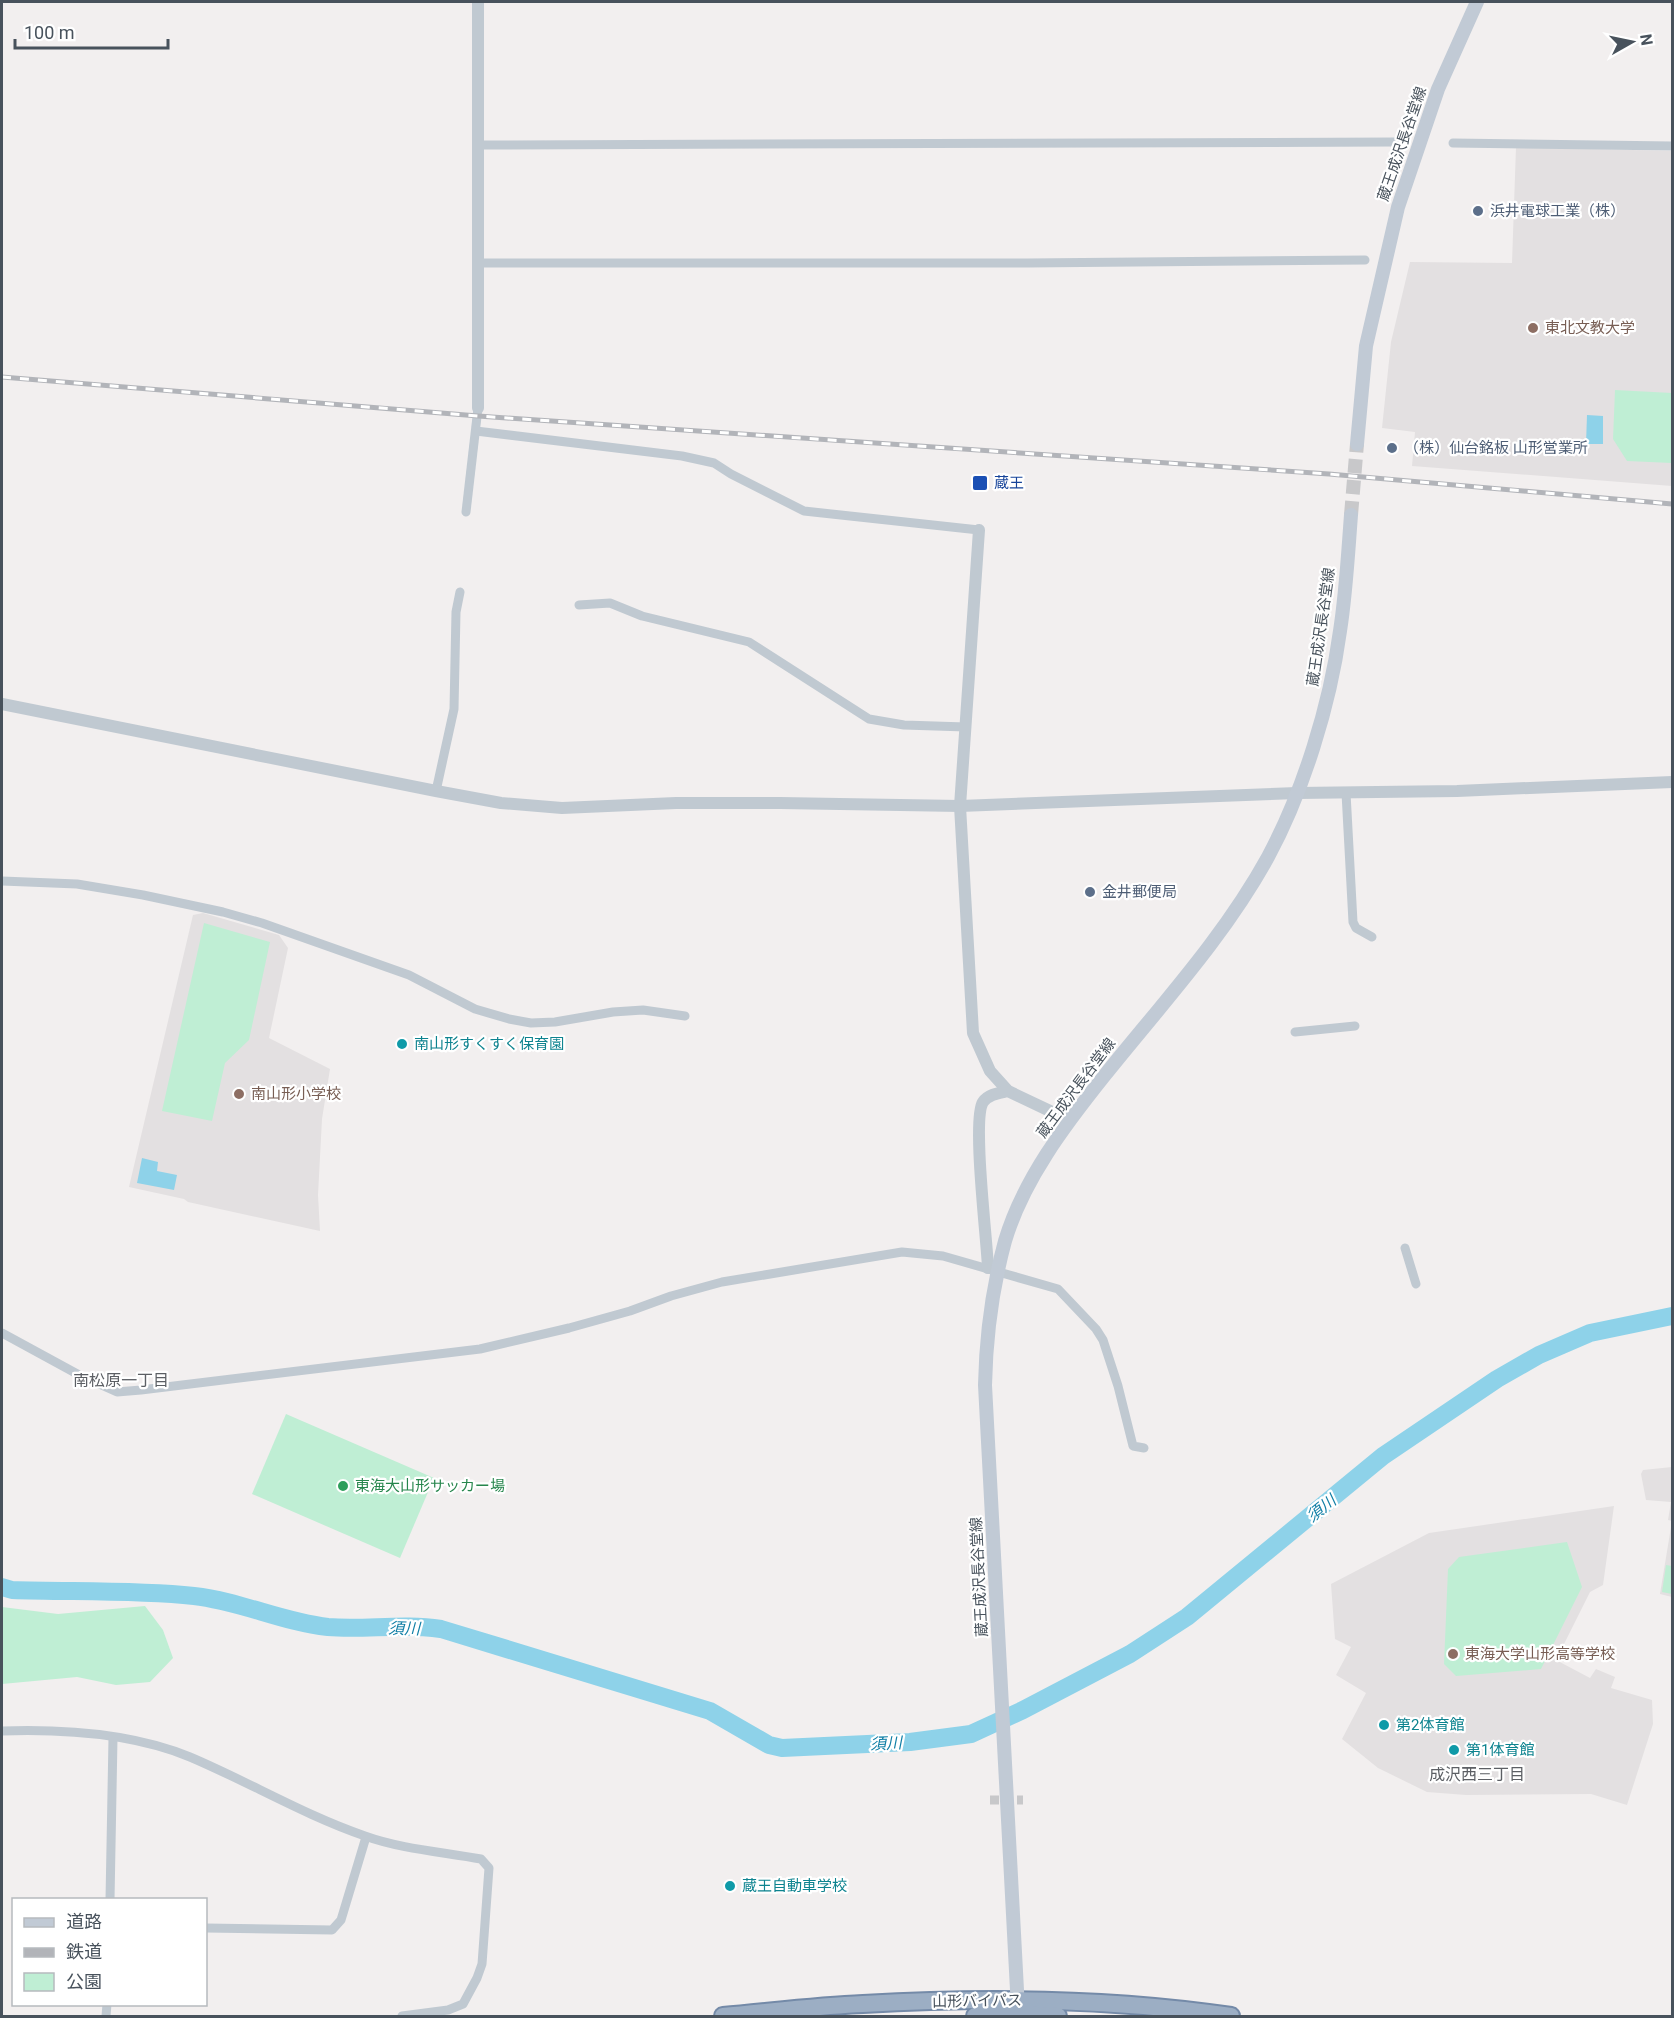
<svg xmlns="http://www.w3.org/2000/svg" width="1674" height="2018" font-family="Roboto,'Noto Sans JP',sans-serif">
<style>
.education{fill:#e3e0e1}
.green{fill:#bfeed4}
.water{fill:#8ed2e9}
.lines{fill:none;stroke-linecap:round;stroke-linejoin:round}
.river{stroke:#8ed2e9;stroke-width:18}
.minor-tunnel{stroke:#c8c8ca;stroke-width:9;stroke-dasharray:9 4.5;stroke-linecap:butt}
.secondary-tunnel{stroke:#c8c8ca;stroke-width:14;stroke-dasharray:14 7;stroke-linecap:butt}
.trunk-casing{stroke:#748aa8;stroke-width:20}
.minor{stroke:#c0c9d1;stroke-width:9}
.tertiary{stroke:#c0c9d1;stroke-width:12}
.secondary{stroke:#c1cad5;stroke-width:14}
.trunk{stroke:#9caec4;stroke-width:16}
.rail-casing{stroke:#b2b4b9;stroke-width:5}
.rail{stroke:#fff;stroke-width:3;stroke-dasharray:9;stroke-linecap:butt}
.service-dot{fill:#5c6f8a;stroke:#fff;stroke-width:2}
.education-dot{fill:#8d6e63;stroke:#fff;stroke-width:2}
.transit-dot{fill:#1a4fb4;stroke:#fff;stroke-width:2}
.culture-dot{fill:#0f9aa8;stroke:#fff;stroke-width:2}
.leisure-dot{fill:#2e9e5b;stroke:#fff;stroke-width:2}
.labels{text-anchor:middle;stroke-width:4.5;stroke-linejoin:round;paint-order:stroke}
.street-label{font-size:15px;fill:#48525c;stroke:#fff}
.service-label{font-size:15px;fill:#4e5e75;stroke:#fff;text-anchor:start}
.education-label{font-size:15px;fill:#785e54;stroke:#fff;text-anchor:start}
.transit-label{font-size:15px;fill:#164399;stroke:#fff;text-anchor:start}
.culture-label{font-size:15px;fill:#0d838f;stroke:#fff;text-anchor:start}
.leisure-label{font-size:15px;fill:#27864d;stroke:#fff;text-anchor:start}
.neighbourhood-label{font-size:16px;fill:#5c5f64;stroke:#fff}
.water-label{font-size:16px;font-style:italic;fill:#117fa6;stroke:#fff}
</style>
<rect width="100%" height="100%" fill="#f2efef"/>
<g class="education">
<path d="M1516,147l156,4v335l-260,-20 3,-34 -33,-4 9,-86 19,-80 102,1z"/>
<path d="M203,913l76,22 9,13 -19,90 61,31 -8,50 -4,76 2,36 -132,-29 -4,-3 -55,-12 64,-272z"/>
<path d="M1672,1467v130l-12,-3 12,-73 -4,-1 3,-18 -25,-2 -5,-26 2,-4z"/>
<path d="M1614,1506l-11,79 -13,7 -34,68 34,18 6,-9 19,8 -4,11 41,12 1,24 -26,81 -36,-11 -125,1 -39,-3 -49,-24 -36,-29 24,-46 -30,-18 15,-28 -16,-8 -4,-55 98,-51z"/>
</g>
<g class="green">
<path d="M1615,390l57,3v70l-45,-2 -14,-22z"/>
<path d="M204,923l66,19 -21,98 -24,23 -13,58 -50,-10z"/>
<path d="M286,1414l148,64 -34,80 -148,-64z"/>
<path d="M1567,1542l15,45 -41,82 -85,7 -12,-12 4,-95 11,-12z"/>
<path d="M1666,1565l6,1v28l-10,-2z"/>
<path d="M145,1606l18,24 10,28 -23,24 -34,3 -39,-8 -75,7v-77l56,7z"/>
</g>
<g class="water">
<path d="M1587,415l16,1v28h-17z"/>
<path d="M142,1158l16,4 -1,9 20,4 -3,15 -37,-7z"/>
</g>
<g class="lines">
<path class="river" d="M2,1587l10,3c59,2 124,0 182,6 46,5 88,26 134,31 38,3 75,-4 113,2l269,82 59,34 13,3 128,-6 61,-8 52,-24 107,-56 57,-37 196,-161 114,-77 42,-24 51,-22 82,-17"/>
<path class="minor-tunnel" d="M990,1800h33"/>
<path class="secondary-tunnel" d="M1351,515l6,-71"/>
<g class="trunk-casing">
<g id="trunk">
<path d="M723,2016c46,-4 93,-10 140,-12 123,-7 247,-6 368,12"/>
<path d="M975,2016l43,-2 40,2"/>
</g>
</g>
<g class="minor">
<path d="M1453,143l219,3"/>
<path d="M477,145l918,-3"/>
<path d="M477,263h551l337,-3"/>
<path d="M476,431l206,25 32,7 17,11 73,37 175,19"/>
<path d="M466,512l12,-104"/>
<path d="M579,605l31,-2 32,13 107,26 120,77 35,6 62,2"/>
<path d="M436,791l18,-82 2,-97 4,-20"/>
<path d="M1346,793l7,129 3,6 16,9"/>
<path d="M2,881l75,3 66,11 80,17 39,11 147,52 66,34 34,10 22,4 24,-1 58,-10 30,-2 42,6"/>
<path d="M1295,1032l60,-6"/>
<path d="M1405,1248l11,36"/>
<path d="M2,1333l79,43 36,16 24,-2 339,-41 89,-21 61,-17 41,-15 51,-14 180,-30 41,4 115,33 38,40 7,11 15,46 15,60 11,2"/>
<path d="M2,1731c60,-2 132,3 188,26 59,25 114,58 175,79 36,13 78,16 116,23l8,9 -7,96 -5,14 -14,26 -15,6 -46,6"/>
<path d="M110,1900l3,-162"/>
<path d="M206,1928l126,2 9,-10 25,-83"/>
<path d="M106,2016l1,-12"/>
</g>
<g class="tertiary">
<path d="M478,2v406"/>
<path d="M979,530l-19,276 13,227 17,38 18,20 61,29"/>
<path d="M2,704l434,87 65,12 61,5 114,-5h104l180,3 337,-13 160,-2 215,-9"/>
<path d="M988,1268c-1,-28 -16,-149 -5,-166 6,-8 16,-9 25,-11"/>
</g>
<g class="secondary">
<path d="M1357,444l9,-98 32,-139 40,-118 39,-87"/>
<path d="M1018,2009l-33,-624c1,-49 7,-96 20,-144 18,-61 60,-116 100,-166 56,-70 119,-138 163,-218 35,-65 62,-152 72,-226 6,-38 8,-77 11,-116"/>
</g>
<use href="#trunk" class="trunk"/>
<g class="rail-casing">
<path id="rail" d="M2,377l476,39 851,58 343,30"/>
</g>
<use href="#rail" class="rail"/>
</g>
<g class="service-dot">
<circle cx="1478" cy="211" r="6"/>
<circle cx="1392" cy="448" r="6"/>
<circle cx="1090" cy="892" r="6"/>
</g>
<g class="education-dot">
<circle cx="1533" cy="328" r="6"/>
<circle cx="239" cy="1094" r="6"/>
<circle cx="1453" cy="1654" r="6"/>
</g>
<rect class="transit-dot" x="972" y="475" width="16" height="16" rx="3"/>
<g class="culture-dot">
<circle cx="402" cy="1044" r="6"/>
<circle cx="1384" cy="1725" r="6"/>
<circle cx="1454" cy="1750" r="6"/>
<circle cx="730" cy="1886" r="6"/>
</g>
<circle class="leisure-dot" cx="343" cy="1486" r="6"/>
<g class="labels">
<g class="street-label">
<text transform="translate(1402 144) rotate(-71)" y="5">蔵王成沢長谷堂線</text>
<text transform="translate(1321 627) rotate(-82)" y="5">蔵王成沢長谷堂線</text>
<text transform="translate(1076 1088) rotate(-53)" y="5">蔵王成沢長谷堂線</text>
<text transform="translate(979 1577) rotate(-93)" y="5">蔵王成沢長谷堂線</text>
<text transform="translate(977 2001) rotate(-1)" y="5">山形バイパス</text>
</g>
<g class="service-label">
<text x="1490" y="216">浜井電球工業（株）</text>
<text x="1404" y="453">（株）仙台銘板 山形営業所</text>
<text x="1102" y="897">金井郵便局</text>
</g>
<g class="education-label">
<text x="1545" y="333">東北文教大学</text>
<text x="251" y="1099">南山形小学校</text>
<text x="1465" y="1659">東海大学山形高等学校</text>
</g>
<g class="transit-label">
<text x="994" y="488">蔵王</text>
</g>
<g class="culture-label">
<text x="414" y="1049">南山形すくすく保育園</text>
<text x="1396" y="1730">第2体育館</text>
<text x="1466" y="1755">第1体育館</text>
<text x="742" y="1891">蔵王自動車学校</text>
</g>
<g class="leisure-label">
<text x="355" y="1491">東海大山形サッカー場</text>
</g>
<g class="neighbourhood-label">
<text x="121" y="1386">南松原一丁目</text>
<text x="1477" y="1780">成沢西三丁目</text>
</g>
<g class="water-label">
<text transform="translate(1321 1508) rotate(-39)" y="6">須川</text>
<text transform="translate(404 1628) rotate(1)" y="6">須川</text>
<text transform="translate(886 1743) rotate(-3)" y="6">須川</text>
</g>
</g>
<rect width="1674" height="2018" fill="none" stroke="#48525c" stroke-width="6"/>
<rect x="12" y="1898" width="195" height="108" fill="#ffffff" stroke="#b6babe" stroke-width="1.5"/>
<rect x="24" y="1918" width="30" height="9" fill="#c1cad5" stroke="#b6babe" stroke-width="1.5"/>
<text x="66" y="1928" font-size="18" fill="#48525c">道路</text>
<rect x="24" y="1948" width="30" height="9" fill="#b2b4b9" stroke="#b6babe" stroke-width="1.5"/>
<text x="66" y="1958" font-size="18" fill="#48525c">鉄道</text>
<rect x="24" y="1973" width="30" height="18" fill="#bfeed4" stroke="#b6babe" stroke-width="1.5"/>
<text x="66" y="1988" font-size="18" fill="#48525c">公園</text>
<g transform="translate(1632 42) rotate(81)" stroke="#ffffff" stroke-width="4.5" paint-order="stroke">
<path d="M0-4.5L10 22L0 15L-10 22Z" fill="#48525c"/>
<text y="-9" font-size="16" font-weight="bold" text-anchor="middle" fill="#48525c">N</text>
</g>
<path d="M15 39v9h153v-9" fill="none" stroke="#48525c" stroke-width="3"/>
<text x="24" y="39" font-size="18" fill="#48525c" stroke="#ffffff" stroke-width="4.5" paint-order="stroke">100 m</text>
</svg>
